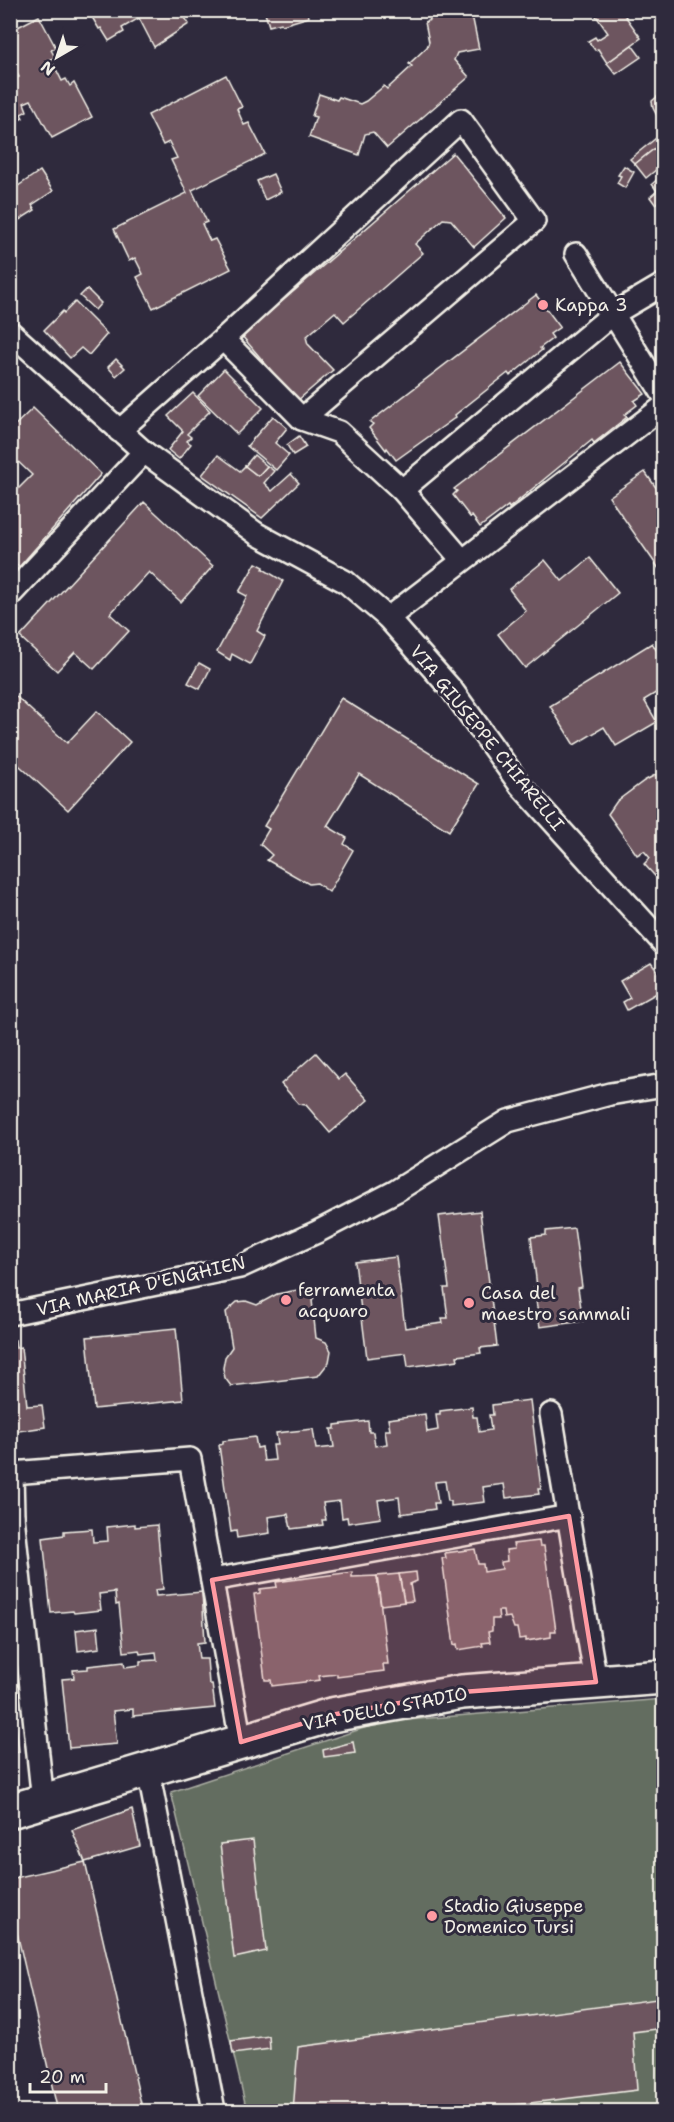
<svg xmlns="http://www.w3.org/2000/svg" width="674" height="2122" font-family="'Shantell Sans',sans-serif">
<style>
.green{fill:#646d60;stroke:#acafa4;stroke-width:1.5}
.building{fill:#6d555f;stroke:#f4f1e8;stroke-width:1.5}
.lines{fill:none;stroke-linecap:round;stroke-linejoin:round}
.minor-casing{stroke:#f4f1e8;stroke-width:26}
.primary-casing{stroke:#f4f1e8;stroke-width:38}
.minor{stroke:#2f2a3d;stroke-width:21}
.primary{stroke:#2f2a3d;stroke-width:33}
.marked{fill:#ff9aa2;fill-opacity:0.2;stroke:#ff9aa2;stroke-width:4.5;stroke-linejoin:round}
.poi-dot{fill:#ff9aa2;stroke:#2f2a3d;stroke-width:2}
.labels{text-anchor:middle;stroke-width:6;stroke-linejoin:round;paint-order:stroke}
.poi-label{font-size:18px;fill:#f4f1e8;stroke:#2f2a3d;text-anchor:start}
.street-label{font-size:18px;fill:#f4f1e8;stroke:#2f2a3d}
</style>
<rect width="100%" height="100%" fill="#2f2a3d"/>
<filter id="ink" filterUnits="userSpaceOnUse"><feTurbulence type="fractalNoise" baseFrequency=".0167" numOctaves="2"/><feDisplacementMap in="SourceGraphic" scale="12" xChannelSelector="R" yChannelSelector="G"/><feConvolveMatrix kernelMatrix="1 2 1 2 8 2 1 2 1" color-interpolation-filters="sRGB"/></filter>
<g filter="url(#ink)">
<path class="green" d="M663,1699v412h-416l-76,-319 211,-70z"/>
<g class="building">
<path d="M92,10h84l2,3 3,-2 8,13 -35,23 -15,-29 -17,10 2,4 -15,9 -8,-13 -2,1 -7,-12 3,-2z"/>
<path d="M264,10h43l2,7 -27,8 -1,-2 -12,3z"/>
<path d="M428,10h43l8,39 -22,4 -3,7 15,17 -82,71 -14,-16 -8,2 -6,21 -50,-18 7,-20 -4,-1 7,-22 18,6 2,-3 21,7 6,-3 18,-15 3,3 25,-23 -3,-2 18,-17 2,-5 -4,-20 5,-2z"/>
<path d="M592,10h29l20,28 -34,25 -9,-14 -3,1 -7,-9 7,-4 2,3 11,-7z"/>
<path d="M39,16l17,32 -5,2 4,7 -4,2 11,22 4,-2 4,7 4,-3 18,34 -40,21 -21,-38 -7,3 3,8 -6,3 2,4 -13,7v-45l1,1 8,-4 -9,-16v-30z"/>
<path d="M632,45l9,12 -25,17 -9,-11z"/>
<path d="M226,75l16,32 -5,2 7,16 5,-2 16,31 -73,36 15,32 -5,2 8,17 5,-2 16,30 -78,39 -16,-31 6,-3 -8,-16 -6,3 -15,-32 73,-36 -16,-33 6,-2 -8,-16 -6,3 -15,-30z"/>
<path d="M663,92h1v37l-11,-21 -1,-7z"/>
<path d="M660,135l-1,10 -24,19 -5,-5z"/>
<path d="M659,145l5,6v46l-9,7 -5,-7 7,-6 -5,-7 10,-9 -5,-6 -11,9 -11,-14z"/>
<path d="M453,153l53,65 -32,29 -23,-27 -8,-1 -28,25 8,9 -79,69 -9,-10 -29,25 2,7 25,26 -36,31 -55,-65z"/>
<path d="M624,166l10,6 -9,16 -8,-5 4,-7 -3,-1z"/>
<path d="M40,171l13,20 -21,14 3,5 -25,16v-43l4,-3 4,6z"/>
<path d="M273,174l8,18 -16,8 -8,-19z"/>
<path d="M87,289l14,14 -6,7 -15,-14z"/>
<path d="M536,295l24,32 -10,7 3,4 -13,10 2,2 -32,26 -2,-3 -53,42 1,2 -60,43 -9,-12 -1,2 -17,-22 4,-4 -3,-2z"/>
<path d="M75,302l32,32 -18,21 -8,-7 -11,10 -26,-28 19,-19 1,2z"/>
<path d="M116,359l9,9 -9,8 -8,-9z"/>
<path d="M620,362l25,32 -11,7 3,4 -13,10 3,2 -33,26 -2,-3 -83,68 -1,-2 -28,21 -8,-11 -2,1 -17,-22 4,-4 -3,-2z"/>
<path d="M224,369l39,39 -26,26 -39,-38z"/>
<path d="M193,393l17,18 -23,23 4,3 -4,4 4,3 -12,15 -11,-9 15,-19 -15,-15z"/>
<path d="M33,408l68,66 -82,93 -6,-6 -3,3v-67l22,-22 -22,-21v-24z"/>
<path d="M273,416l14,12 -12,15 14,12 -13,15 -29,-24z"/>
<path d="M299,436l7,11 -13,8 -6,-10z"/>
<path d="M218,455l22,16 5,-5 13,10 9,-10 7,5 -10,12 8,8 19,-17 8,9 -37,35 -60,-43z"/>
<path d="M254,455l13,11 -9,10 -13,-10z"/>
<path d="M645,472l17,24 2,-2v82l-55,-79z"/>
<path d="M144,502l69,64 -32,36 -32,-30 -39,42 19,17 -35,38 -19,-17 -18,19 -37,-34z"/>
<path d="M590,558l28,35 -93,75 -27,-34 28,-23 -17,-22 36,-29 17,21z"/>
<path d="M256,563l8,4 -1,2 20,12 -26,50 8,5 -15,28 -18,-10 -2,6 -13,-8 30,-56 -8,-4z"/>
<path d="M652,643l12,19v26l-20,12 13,22 -41,24 -12,-19 -30,18 -24,-39z"/>
<path d="M199,663l11,6 -10,20 -12,-6z"/>
<path d="M10,691l57,52 30,-32 33,31 -62,68 -58,-53z"/>
<path d="M341,698l138,86 -30,47 -90,-57 -32,52 20,12 -3,6 9,6 -24,42 -12,-9 -8,1 -42,-24 5,-5 -12,-11 9,-15 -5,-3z"/>
<path d="M659,773l5,5v108l-20,-22 6,-6 -6,-7 -7,4 -29,-41 9,-13 27,-20z"/>
<path d="M651,963l13,17v9l-37,21 -4,-8 7,-4 -10,-17z"/>
<path d="M316,1053l23,26 6,-5 23,26 -38,33 -24,-28 -7,-1 -18,-20z"/>
<path d="M480,1211l17,135 -17,2 1,5 -24,3 1,4 -50,7 -2,-14 -39,5 -12,-96 41,-5 9,71 38,-5 -1,-5h6l-4,-30h5l-10,-72z"/>
<path d="M574,1228l8,59 -4,1 5,33 -43,6 -6,-40h3l-6,-50 15,-2v-4z"/>
<path d="M303,1289l16,3 -7,8 4,38 10,4 5,9 -2,11 -11,14 -87,10 -6,-8 -2,-10 2,-11 7,-10 -6,-35 11,-10 9,-1 11,4 20,-11z"/>
<path d="M176,1328l7,72 -89,9 -7,-72z"/>
<path d="M15,1340l1,8 5,-1 6,59 15,-1 3,22 -33,5 -2,-91z"/>
<path d="M530,1400l11,89h-3l1,5 -33,4 -2,-14 -21,3 2,15 -34,4v-5h-3l-3,-20 -10,1 3,21h-4l1,6 -34,5 -2,-17 -21,3 3,18 -33,5 -1,-6 -5,1 -2,-17 -17,2 3,17h-4l1,5 -32,4 -3,-15 -20,3 2,16 -33,5 -1,-7 -5,1 -12,-87 4,-1v-3l32,-4 2,11 5,-1 2,14 11,-1 -2,-15h5l-2,-12 37,-4 3,20 18,-2 -3,-18h4v-4l33,-4 1,11h4l2,14 12,-2 -2,-14h5l-2,-11 37,-5 2,18 11,-2 -2,-15h4v-4l32,-4 1,10h4l2,15 12,-2 -2,-15h4l-1,-10z"/>
<path d="M135,1524v3l22,-2 6,64 -8,1 1,6 46,-4 3,50 -8,1 2,16h8l2,25h3l3,24 -82,8v-7l-20,2 4,33 -48,4 -7,-69 12,-1 -1,-8 15,-1v-3l36,-4 1,5 15,-2v-4l17,-1 -1,-8 -16,2 -1,-4 -15,2 -5,-48 -3,1 -1,-13 -16,2 2,16 -27,3 -1,-2 -22,2 -8,-75 21,-3v-4l28,-2 1,13 15,-1 -1,-14z"/>
<path d="M539,1541l1,5h4l12,85h-5v6l-25,4v-3l-7,1 -2,-11h-3l-4,-11 -6,1 -1,-7h-5l1,8h-7v12l-4,1 2,10 -8,1 1,3 -25,4 -1,-6 -3,1 -12,-87h4l-1,-5 30,-4 3,15h5l1,8 18,-3 -1,-7 6,-1 -1,-11 8,-1 -1,-5z"/>
<path d="M352,1572v5l25,-1 11,88h-5l1,7 -47,6v-3l-18,2 1,4 -48,6 -1,-6h-6l-11,-86 6,-1v-4l17,-2 -1,-5z"/>
<path d="M416,1572l1,9 -7,3 3,17 -9,1 -5,-28z"/>
<path d="M399,1574l5,28 -23,3 -4,-29z"/>
<path d="M98,1627l2,21 -22,3 -2,-21z"/>
<path d="M15,1714l4,38 -9,1v-38z"/>
<path d="M353,1742l2,11 -31,4 -1,-7z"/>
<path d="M132,1809l8,37 -55,16 -13,-32z"/>
<path d="M253,1840l13,111 -32,7 -14,-114z"/>
<path d="M85,1862l58,250h-85l-48,-210v-23z"/>
<path d="M664,1998v30l-31,4 4,58 -182,22h-162l5,-65z"/>
<path d="M269,2036l1,13 -37,5 -2,-13z"/>
</g>
<g class="lines">
<g class="minor-casing">
<g id="minor">
<path d="M576,254l88,142"/>
<path d="M10,332l134,120 113,82 89,48 42,36 64,72 68,95 144,159"/>
<path d="M223,339l79,80 37,13 63,58 60,70"/>
<path d="M119,431l104,-92 238,-219 73,101 -232,198"/>
<path d="M402,490l211,-176 51,-30"/>
<path d="M10,595l134,-143"/>
<path d="M388,618l276,-212"/>
<path d="M10,1314l230,-47 77,-35 79,-41 112,-70 102,-27 54,-9"/>
<path d="M551,1414l45,268"/>
<path d="M13,1516l-1,-43 178,-14 51,283"/>
<path d="M10,1517l3,-1 30,286"/>
<path d="M212,1580l357,-64"/>
<path d="M148,1770l65,335"/>
</g>
</g>
<g class="primary-casing">
<path id="primary" d="M10,1811l321,-96 131,-23 202,-15"/>
</g>
<use href="#minor" class="minor"/>
<use href="#primary" class="primary"/>
</g>
</g>
<path class="marked" d="M569,1516l27,166 -134,10 -131,23 -90,27 -29,-162z"/>
<g class="poi-dot">
<circle cx="543" cy="305" r="6"/>
<circle cx="286" cy="1300" r="6"/>
<circle cx="469" cy="1303" r="6"/>
<circle cx="432" cy="1916" r="6"/>
</g>
<g class="labels">
<g class="poi-label">
<text x="555" y="311">Kappa 3</text>
<text x="298" y="1296">ferramenta<tspan x="298" dy="21">acquaro</tspan></text>
<text x="481" y="1299">Casa del<tspan x="481" dy="21">maestro sammali</tspan></text>
<text x="444" y="1912">Stadio Giuseppe<tspan x="444" dy="21">Domenico Tursi</tspan></text>
</g>
<g class="street-label">
<text transform="translate(487 738) rotate(51)" y="6">VIA GIUSEPPE CHIARELLI</text>
<text transform="translate(141 1286) rotate(-13)" y="6">VIA MARIA D'ENGHIEN</text>
<text transform="translate(385 1709) rotate(-11)" y="6">VIA DELLO STADIO</text>
</g>
</g>
<rect width="674" height="2122" fill="none" stroke="#2f2a3d" stroke-width="36"/>
<rect x="18" y="18" width="638" height="2086" fill="none" stroke="#f4f1e8" stroke-width="2" filter="url(#ink)"/>
<g transform="translate(57 57) rotate(219)" stroke="#2f2a3d" stroke-width="4.5" paint-order="stroke">
<path d="M0-4.5L10 22L0 15L-10 22Z" fill="#f4f1e8"/>
<text y="-9" font-size="16" font-weight="bold" text-anchor="middle" fill="#f4f1e8">N</text>
</g>
<path d="M30 2083v9h76v-9" fill="none" stroke="#f4f1e8" stroke-width="3"/>
<text x="39" y="2083" font-size="18" fill="#f4f1e8" stroke="#2f2a3d" stroke-width="4.5" paint-order="stroke">20 m</text>
</svg>
